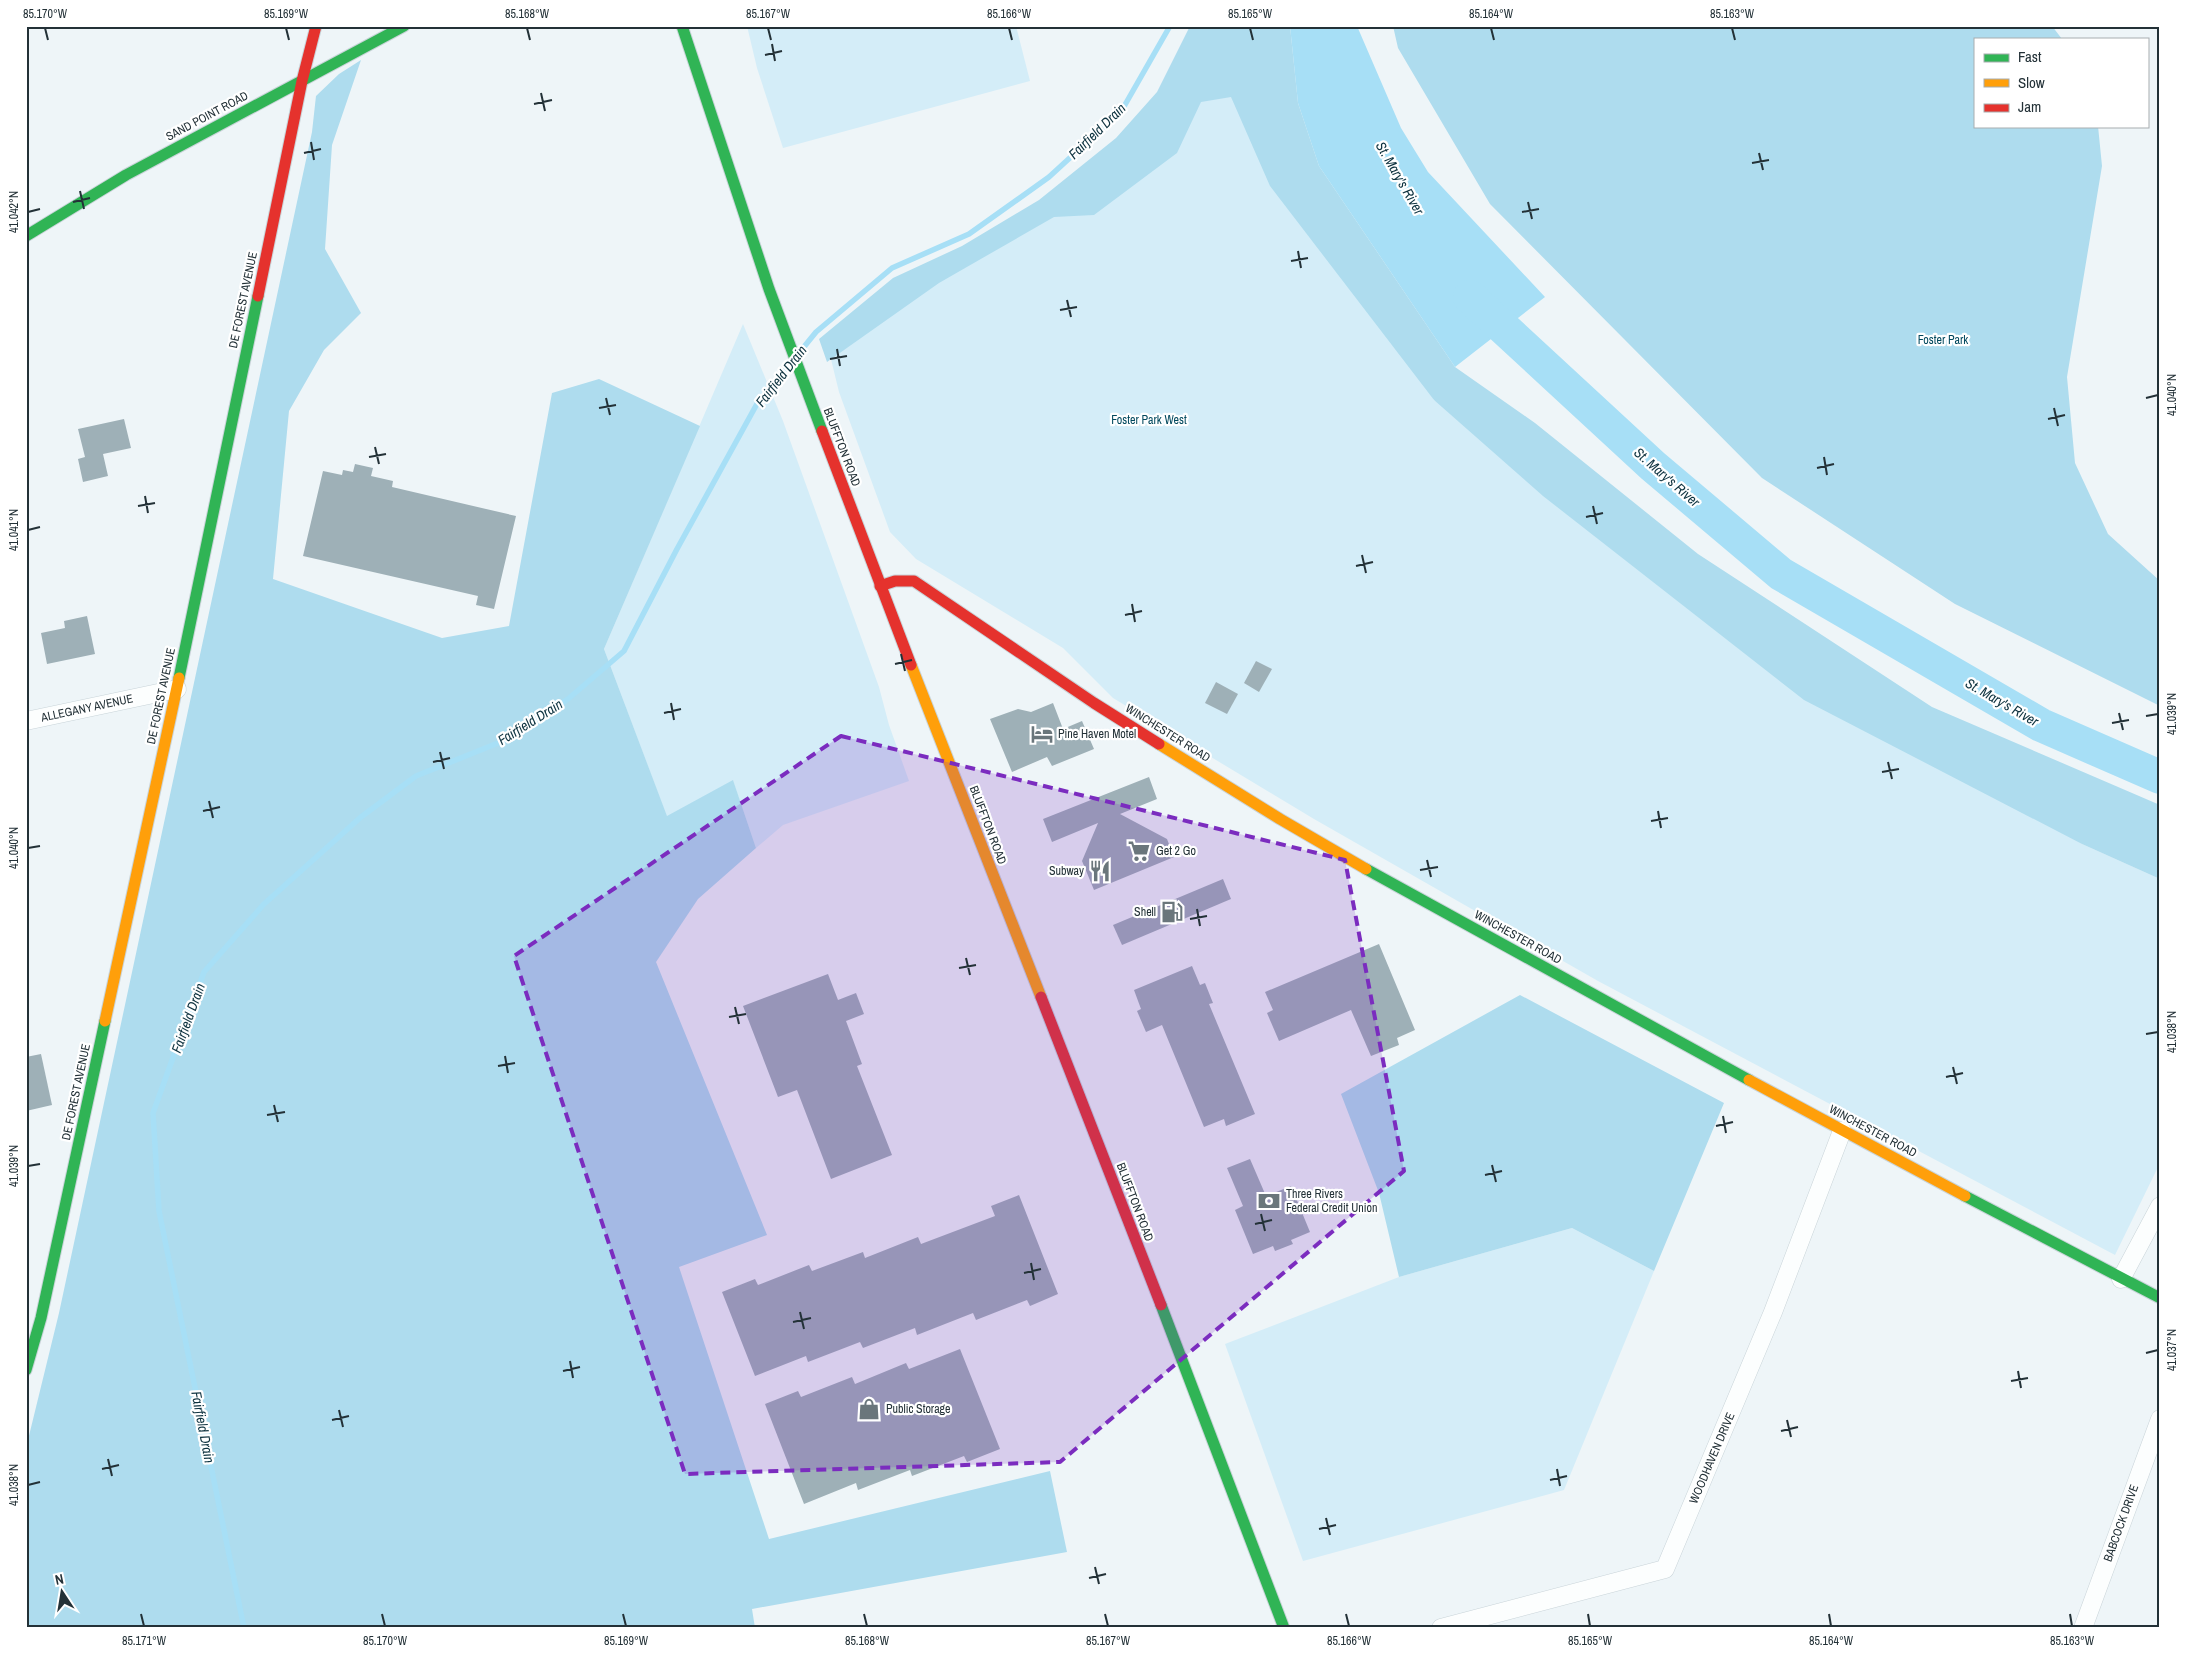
<svg xmlns="http://www.w3.org/2000/svg" width="2186" height="1654" font-family="'Archivo Narrow',sans-serif">
<style>
.green{fill:#d4edf8}
.forest{fill:#aedcee}
.water{fill:#a7dff6}
.lines{fill:none;stroke-linecap:round;stroke-linejoin:round}
.stream{stroke:#a7dff6;stroke-width:5.5}
.river{stroke:#a7dff6;stroke-width:34}
.building{fill:#9eb0b7}
.street-casing{stroke:#c9d4d9;stroke-width:19}
.fast-casing{stroke:#c9d4d9;stroke-width:13}
.slow-casing{stroke:#c9d4d9;stroke-width:13}
.jam-casing{stroke:#c9d4d9;stroke-width:13}
.street{stroke:#fcfefe;stroke-width:18}
.fast{stroke:#30b455;stroke-width:11}
.slow{stroke:#ff9f0a;stroke-width:11}
.jam{stroke:#e5322d;stroke-width:11}
.marked{fill:#7b2cbf;fill-opacity:0.2;stroke:#7b2cbf;stroke-width:4;stroke-dasharray:10 6;stroke-linejoin:round}
.ticks{fill:none;stroke:#233137;stroke-width:2}
.labels{text-anchor:middle;stroke-width:4.5;stroke-linejoin:round;paint-order:stroke}
.street-label{font-size:12px;fill:#233137;stroke:#fff}
.park-label{font-size:12px;fill:#01485d;stroke:#fff}
.poi-label{font-size:12px;fill:#233137;stroke:#fff;text-anchor:start}
.water-label{font-size:14px;font-style:italic;fill:#0d323f;stroke:#fff}
.neatline{fill:none;stroke:#233137;stroke-width:2}
.ticks-label{font-size:12px;text-anchor:middle;fill:#233137}
</style>
<rect width="100%" height="100%" fill="#eef5f8"/>
<g class="green">
<path d="M747,26h269l14,55 -247,67 -26,-80z"/>
<path d="M1238,78l196,322 648,444 78,35v284l-45,92 -517,-274 -284,-162 -201,-121 -50,-50 -147,-89 -26,-27 -51,-140 -11,-45 247,-165z"/>
<path d="M743,324l40,97 96,266 10,38 20,56 -126,44 -27,23 -23,-67 -66,36 -63,-168z"/>
<path d="M1572,1228l82,43 -90,219 -261,71 -78,-217 174,-67z"/>
</g>
<g class="forest">
<path d="M1190,26h100l8,77 21,63 136,201 80,56 163,131 234,153 228,98v74l-78,-35 -278,-144 -261,-204 -109,-96 -164,-214 -39,-89 -30,5 -24,51 -83,62 -40,2 -115,66 -112,79 -8,-23 74,-61 69,-32 77,-46 77,-62 41,-46z"/>
<path d="M1393,26h659l10,13h-87v87h123l4,40 -35,211 8,86 33,71 52,47v125l-205,-102 -193,-126 -272,-274 -92,-156z"/>
<path d="M361,60l-29,85 -7,104 36,64 -37,37 -35,61 -16,168 169,59 67,-12 43,-233 47,-14 101,47 -96,223 63,167 66,-36 23,68 -58,51 -42,63 111,273 -88,32 90,272 281,-68 17,81 -315,57 3,19h-729v-180l33,-135 253,-1181 4,-36 23,-22z"/>
<path d="M1520,995l204,108 -70,168 -82,-43 -173,49 -20,-84 -38,-99z"/>
</g>
<path class="water" d="M1290,26h67l44,102 27,44 117,125 -90,70 -136,-201 -21,-63z"/>
<g class="lines">
<g class="stream">
<path d="M799,353l17,-21 76,-64 77,-34 80,-57 73,-67 48,-84"/>
<path d="M244,1628l-85,-417 -6,-98 51,-141 60,-68 97,-87 55,-41 92,-37 60,-40 56,-48 53,-102 81,-147 32,-38"/>
</g>
<path class="river" d="M1470,297l183,169 128,108 260,151 119,52"/>
</g>
<g class="building">
<path d="M124,419l7,29 -28,6 5,22 -25,6 -5,-23 7,-2 -7,-28z"/>
<path d="M355,464l18,4 -2,8 22,5 -1,6 124,29 -22,93 -18,-4 2,-9 -175,-40 20,-85 19,4 1,-5 10,2z"/>
<path d="M87,616l8,38 -48,10 -6,-31 24,-5 -1,-7z"/>
<path d="M1256,661l16,8 -13,23 -15,-9z"/>
<path d="M1216,682l22,12 -11,20 -22,-11z"/>
<path d="M1053,703l10,26 19,-8 12,28 -42,17 -5,-9 -35,15 -22,-53 28,-10 13,3z"/>
<path d="M1149,777l8,22 -37,15 47,25 7,18 -80,33 -12,-29 16,-38 -46,19 -9,-23z"/>
<path d="M1223,879l8,20 -109,46 -9,-20z"/>
<path d="M1379,944l36,86 -18,8 2,7 -28,11 -20,-46 -72,31 -12,-28 6,-3 -8,-18z"/>
<path d="M1192,966l8,19 5,-2 8,20 -4,1 46,110 -29,12 -2,-7 -20,8 -42,-102 -16,7 -9,-21 4,-2 -7,-19z"/>
<path d="M828,974l10,26 18,-7 8,21 -18,7 16,43 -5,2 35,89 -61,24 -34,-89 -19,7 -35,-91z"/>
<path d="M41,1054l11,51 -26,6v-54z"/>
<path d="M1250,1159l16,37 25,-10 19,46 -19,8 2,4 -18,7 -2,-5 -20,8 -18,-44 8,-4 -16,-38z"/>
<path d="M1019,1195l39,99 -28,12 -3,-6 -51,20 -3,-7 -56,22 -2,-7 -52,20 -3,-6 -52,20 -2,-6 -51,20 -33,-84 33,-13 3,6 51,-20 3,6 51,-19 2,6 53,-21 3,7 74,-28 -4,-10z"/>
<path d="M960,1349l40,100 -33,13 -3,-6 -52,20 -2,-6 -52,20 -2,-7 -52,21 -39,-100 33,-13 3,6 51,-20 3,7 51,-21 3,6z"/>
</g>
<g class="lines">
<g class="street-casing">
<g id="street">
<path d="M26,721l151,-32"/>
<path d="M2121,1279l39,-73"/>
<path d="M1441,1628l224,-59 108,-257 69,-181"/>
<path d="M2083,1628l77,-209"/>
</g>
</g>
<g class="fast-casing">
<g id="fast">
<path d="M682,26l87,263 53,142"/>
<path d="M26,236l100,-61 278,-149"/>
<path d="M179,678l79,-382"/>
<path d="M1366,869l383,211"/>
<path d="M1965,1196l195,102"/>
<path d="M1161,1305l123,323"/>
<path d="M26,1370l15,-52 64,-297"/>
</g>
</g>
<g class="slow-casing">
<g id="slow">
<path d="M911,665l130,332"/>
<path d="M1159,744l121,75 86,50"/>
<path d="M105,1021l74,-343"/>
<path d="M1749,1080l216,116"/>
</g>
</g>
<g class="jam-casing">
<g id="jam">
<path d="M258,296l44,-215 14,-55"/>
<path d="M822,431l89,234"/>
<path d="M880,586l15,-5h19l180,122 65,41"/>
<path d="M1041,997l120,308"/>
</g>
</g>
<use href="#street" class="street"/>
<use href="#fast" class="fast"/>
<use href="#slow" class="slow"/>
<use href="#jam" class="jam"/>
</g>
<path class="marked" d="M841,736l504,124 59,311 -344,291 -375,12 -171,-518z"/>
<path class="ticks" d="M45,28l3,12M286,28l3,12M527,28l3,12M768,28l3,12M1009,28l3,12M1250,28l3,12M1491,28l3,12M1732,28l3,12M772,44l3,17M765,55l17,-4M541,93l4,18M534,104l18,-4M311,142l3,18M304,153l17,-4M1759,153l4,17M1752,163l17,-3M80,191l4,18M73,202l17,-4M1528,202l4,17M28,212l12,-3M1522,212l17,-3M1298,251l3,17M1291,261l17,-3M1067,300l4,17M1060,310l17,-3M837,349l3,17M830,359l17,-3M606,398l4,17M2146,398l12,-3M599,408l17,-3M2054,408l4,18M2048,419l17,-4M375,447l4,17M369,457l17,-3M1824,457l3,18M1817,468l17,-4M145,496l3,17M138,506l17,-3M1593,506l4,18M1586,517l17,-4M28,530l12,-3M1362,555l4,18M1356,566l17,-4M1132,604l3,18M1125,615l17,-4M901,654l4,17M895,664l17,-4M671,703l3,17M664,713l17,-4M2119,713l4,17M2146,716l12,-2M2112,723l17,-3M440,752l4,17M433,762l17,-4M1888,762l4,17M1882,772l17,-3M209,801l4,17M203,811l17,-4M1658,811l3,17M1651,821l17,-3M28,848l12,-2M1427,860l4,17M1420,870l18,-3M1197,909l3,17M1190,919l17,-3M966,958l4,17M959,968l17,-3M735,1007l4,17M729,1017l17,-3M2146,1034l12,-2M505,1056l3,17M498,1066l17,-3M1953,1067l4,17M1946,1077l17,-4M274,1105l4,17M267,1115l18,-3M1723,1116l3,17M1716,1126l17,-4M1492,1165l4,17M28,1166l12,-2M1485,1175l17,-4M1261,1214l4,17M1255,1224l17,-4M1031,1263l3,17M1024,1273l17,-4M800,1312l4,17M793,1322l18,-4M2146,1353l12,-3M570,1361l3,17M563,1371l17,-4M2018,1371l3,17M2011,1381l17,-3M339,1410l4,17M332,1420l17,-4M1787,1420l4,17M1781,1431l17,-4M108,1459l4,17M102,1469l17,-4M1557,1469l3,17M1550,1480l17,-4M28,1485l12,-3M1326,1518l4,17M1319,1529l17,-4M1095,1567l4,17M1089,1578l17,-4M141,1614l3,12M382,1614l3,12M623,1614l3,12M864,1614l3,12M1105,1614l3,12M1346,1614l3,12M1588,1614l2,12M1829,1614l2,12M2070,1614l2,12"/>
<defs>
<g id="hotel-bare" transform="scale(1.725)"><path d="M-6-4.5h1.5V1H6V5H4.5V3h-9V5H-6ZM-4 0a1.8 1.8 0 1 1 3.6 0ZM.5 0V-2.5h3Q6-2.5 6 0Z" fill="#6a767b" stroke="#fff" stroke-width="2.5" paint-order="stroke"/></g>
<g id="supermarket-bare" transform="scale(1.725)"><path d="M-6-5.5h2.5l.6 2H6L4.5 2H-2.5L-4.4-4H-6ZM-1.5 3.2a1.3 1.3 0 1 0 .1 0ZM3 3.2a1.3 1.3 0 1 0 .1 0Z" fill="#6a767b" stroke="#fff" stroke-width="2.5" paint-order="stroke"/></g>
<g id="restaurant-bare" transform="scale(1.725)"><path d="M-5-6h1v4h1v-4h1v4h1v-4h1v5L-1.5 .5V6h-2V.5L-5-1ZM5-6V6H3V1.5H1.5Q1.5-4 5-6Z" fill="#6a767b" stroke="#fff" stroke-width="2.5" paint-order="stroke"/></g>
<g id="fuel-bare" transform="scale(1.725)"><path d="M-5.5-6h7V0h2V4h1.3V-2.5L3-4.5l.8-.8L6-3V5H2.5V1h-1V6h-7ZM-4.2-4.7v3.2H.2V-4.7Z" fill="#6a767b" stroke="#fff" stroke-width="2.5" paint-order="stroke"/></g>
<g id="bank-bare" transform="scale(1.725)"><path d="M-6-4H6V4H-6ZM0-2.3a2.3 2.3 0 1 0 0 4.6a2.3 2.3 0 1 0 0-4.6Z" fill="#6a767b" stroke="#fff" stroke-width="2.5" paint-order="stroke"/></g>
<g id="shop-bare" transform="scale(1.725)"><path d="M-5-2.5h2.3a2.7 3.5 0 0 1 5.4 0H5L5.5 6h-11ZM-1.5-2.5h3a1.5 2.3 0 0 0-3 0Z" fill="#6a767b" stroke="#fff" stroke-width="2.5" paint-order="stroke"/></g>
</defs>
<g fill-rule="evenodd">
<use href="#hotel-bare" x="1042" y="734"/>
<use href="#supermarket-bare" x="1139" y="851"/>
<use href="#restaurant-bare" x="1100" y="871"/>
<use href="#fuel-bare" x="1172" y="912"/>
<use href="#bank-bare" x="1269" y="1201"/>
<use href="#shop-bare" x="869" y="1409"/>
</g>
<g class="labels">
<g class="street-label">
<text transform="translate(207 116) rotate(-28)" y="4">SAND POINT ROAD</text>
<text transform="translate(243 300) rotate(-78)" y="4">DE FOREST AVENUE</text>
<text transform="translate(842 447) rotate(69)" y="4">BLUFFTON ROAD</text>
<text transform="translate(161 696) rotate(-78)" y="4">DE FOREST AVENUE</text>
<text transform="translate(87 708) rotate(-12)" y="4">ALLEGANY AVENUE</text>
<text transform="translate(1168 733) rotate(32)" y="4">WINCHESTER ROAD</text>
<text transform="translate(988 825) rotate(69)" y="4">BLUFFTON ROAD</text>
<text transform="translate(1518 937) rotate(29)" y="4">WINCHESTER ROAD</text>
<text transform="translate(76 1092) rotate(-78)" y="4">DE FOREST AVENUE</text>
<text transform="translate(1873 1131) rotate(28)" y="4">WINCHESTER ROAD</text>
<text transform="translate(1135 1202) rotate(69)" y="4">BLUFFTON ROAD</text>
<text transform="translate(1712 1458) rotate(-67)" y="4">WOODHAVEN DRIVE</text>
<text transform="translate(2121 1523) rotate(-70)" y="4">BABCOCK DRIVE</text>
</g>
<g class="park-label">
<text x="1943" y="344">Foster Park</text>
<text x="1149" y="424">Foster Park West</text>
</g>
<g class="poi-label">
<text x="1058" y="738">Pine Haven Motel</text>
<text x="1156" y="855">Get 2 Go</text>
<text x="1084" y="875" text-anchor="end">Subway</text>
<text x="1156" y="916" text-anchor="end">Shell</text>
<text x="1286" y="1198">Three Rivers<tspan x="1286" dy="14">Federal Credit Union</tspan></text>
<text x="886" y="1413">Public Storage</text>
</g>
<g class="water-label">
<text transform="translate(1097 131) rotate(-44)" y="5">Fairfield Drain</text>
<text transform="translate(1400 178) rotate(60)" y="5">St. Mary's River</text>
<text transform="translate(781 376) rotate(-52)" y="5">Fairfield Drain</text>
<text transform="translate(1667 477) rotate(41)" y="5">St. Mary's River</text>
<text transform="translate(2002 702) rotate(30)" y="5">St. Mary's River</text>
<text transform="translate(530 722) rotate(-32)" y="5">Fairfield Drain</text>
<text transform="translate(188 1018) rotate(-70)" y="5">Fairfield Drain</text>
<text transform="translate(203 1427) rotate(79)" y="5">Fairfield Drain</text>
</g>
</g>
<rect width="2186" height="1654" fill="none" stroke="#ffffff" stroke-width="55"/>
<rect x="1974" y="38" width="175" height="90" fill="#ffffff" stroke="#a7adaf"/>
<rect x="1984" y="54" width="25" height="8" fill="#30b455" stroke="#a7adaf"/>
<text x="2018" y="62" font-size="15" fill="#233137">Fast</text>
<rect x="1984" y="79" width="25" height="8" fill="#ff9f0a" stroke="#a7adaf"/>
<text x="2018" y="88" font-size="15" fill="#233137">Slow</text>
<rect x="1984" y="104" width="25" height="8" fill="#e5322d" stroke="#a7adaf"/>
<text x="2018" y="112" font-size="15" fill="#233137">Jam</text>
<g transform="translate(62 1592) rotate(348)" stroke="#ffffff" stroke-width="4" paint-order="stroke">
<path d="M0-4L9 19L0 12L-9 19Z" fill="#233137"/>
<text y="-8" font-size="14" font-weight="bold" text-anchor="middle" fill="#233137">N</text>
</g>
<rect x="28" y="28" width="2130" height="1598" class="neatline"/>
<g class="ticks-label">
<text x="45" y="18">85.170°W</text>
<text x="286" y="18">85.169°W</text>
<text x="527" y="18">85.168°W</text>
<text x="768" y="18">85.167°W</text>
<text x="1009" y="18">85.166°W</text>
<text x="1250" y="18">85.165°W</text>
<text x="1491" y="18">85.164°W</text>
<text x="1732" y="18">85.163°W</text>
<text transform="translate(14 212) rotate(-90)" y="4">41.042°N</text>
<text transform="translate(2172 395) rotate(-90)" y="4">41.040°N</text>
<text transform="translate(14 530) rotate(-90)" y="4">41.041°N</text>
<text transform="translate(2172 714) rotate(-90)" y="4">41.039°N</text>
<text transform="translate(14 848) rotate(-90)" y="4">41.040°N</text>
<text transform="translate(2172 1032) rotate(-90)" y="4">41.038°N</text>
<text transform="translate(14 1166) rotate(-90)" y="4">41.039°N</text>
<text transform="translate(2172 1350) rotate(-90)" y="4">41.037°N</text>
<text transform="translate(14 1485) rotate(-90)" y="4">41.038°N</text>
<text x="144" y="1645">85.171°W</text>
<text x="385" y="1645">85.170°W</text>
<text x="626" y="1645">85.169°W</text>
<text x="867" y="1645">85.168°W</text>
<text x="1108" y="1645">85.167°W</text>
<text x="1349" y="1645">85.166°W</text>
<text x="1590" y="1645">85.165°W</text>
<text x="1831" y="1645">85.164°W</text>
<text x="2072" y="1645">85.163°W</text>
</g>
</svg>
